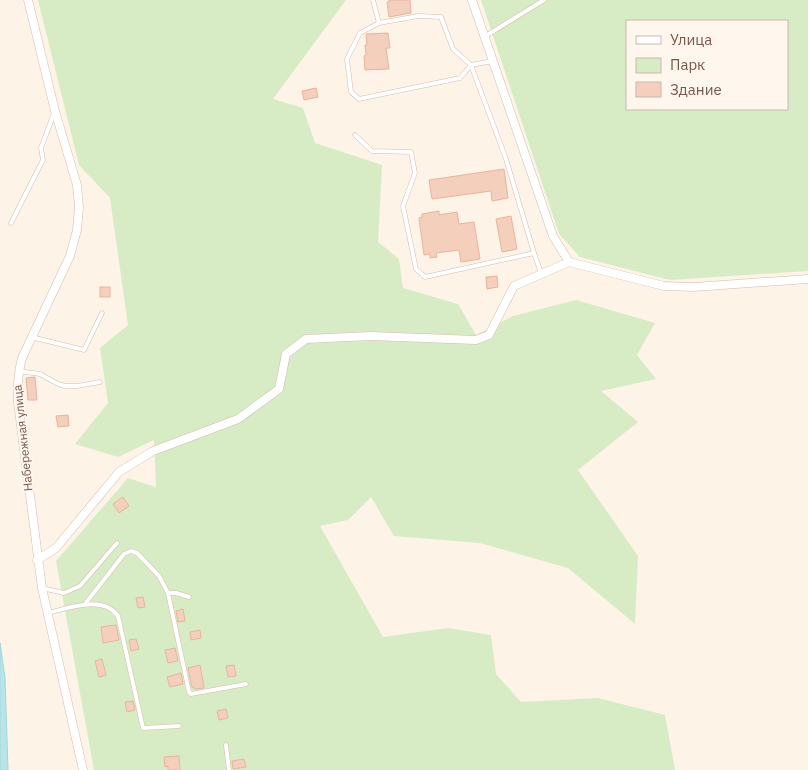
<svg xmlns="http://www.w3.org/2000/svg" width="808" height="770" font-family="'IBM Plex Sans',sans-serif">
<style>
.green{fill:#d7ecc4;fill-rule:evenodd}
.water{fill:#b9e5e9;stroke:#9fd5db}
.building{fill:#f4cfbc;stroke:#e8b49c}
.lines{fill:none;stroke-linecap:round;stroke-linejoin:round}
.service-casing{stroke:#d3bcae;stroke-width:5}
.minor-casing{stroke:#d3bcae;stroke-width:9}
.service{stroke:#fff;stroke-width:4}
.minor{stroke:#fff;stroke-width:8}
.labels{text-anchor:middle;stroke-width:4;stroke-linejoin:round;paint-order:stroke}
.street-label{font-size:12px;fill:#795749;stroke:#fff7ee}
</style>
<rect width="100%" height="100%" fill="#fdf3e7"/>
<g class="green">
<path d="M38,0h308l-73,99 30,9 12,35 67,22 -4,77 21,17 4,29 55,16 18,31 37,-19 63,-16 79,23 -18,32 19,24 -55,12 37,31 -60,48 60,86 -3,68 -67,-56 -88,-25 -86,-7 -23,-39 -23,23 -28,6 63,111 65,-9 43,7 5,39 25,28 77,-4 67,17 10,55h-581l-38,-209 72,-83 28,9 -2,-47 -36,17 -43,-13 33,-41 -8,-55 28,-23 -18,-127 -31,-33z"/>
<path d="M481,0h327v271l-138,9 -90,-23 -21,-23zM627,21h160v88h-160z"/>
</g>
<path class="water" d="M0,643l5,35 3,92h-8z"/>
<g class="building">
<path d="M389,0h21l1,13 -22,4 -2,-15h2z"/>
<path d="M388,33l2,15h-4l3,21 -24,1 -1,-14 2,-1 -1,-10h2l-1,-11z"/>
<path d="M316,88l2,9 -14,3 -2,-9z"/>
<path d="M504,169l4,29 -16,3 -1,-10 -59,8 -3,-19z"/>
<path d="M439,211v4l18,-3 2,12 15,-2 6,37 -19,3 -2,-12 -23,3 1,4 -7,1v-4l-6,1 -5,-37 3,-1v-3z"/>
<path d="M511,216l6,33 -15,3 -6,-33z"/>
<path d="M497,276l1,11 -11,2 -1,-12z"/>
<rect x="100" y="287" width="10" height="10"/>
<path d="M35,377l2,23h-9l-2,-22z"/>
<path d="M68,415l1,11 -11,1 -2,-11z"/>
<path d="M123,497l6,9 -10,7 -6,-9z"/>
<path d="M143,597l2,10 -7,1 -2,-10z"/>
<path d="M183,609l2,12 -7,1 -2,-11z"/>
<path d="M116,625l3,15 -16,3 -2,-16z"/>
<path d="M200,630l1,8 -10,2 -1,-8z"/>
<path d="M136,639l3,10 -8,2 -2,-11z"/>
<path d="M175,648l3,13 -10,2 -3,-13z"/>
<path d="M102,659l4,16 -7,2 -4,-16z"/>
<path d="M200,665l4,23 -8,1 -4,-2 -4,-19z"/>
<path d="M234,665l2,11 -8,1 -2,-11z"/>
<path d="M181,673l2,11 -13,3 -3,-10z"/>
<path d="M133,701l2,9 -8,2 -2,-10z"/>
<path d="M226,709l2,9 -9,2 -2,-9z"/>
<path d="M179,756l1,14h-12v-4l-3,1 -1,-10z"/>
<path d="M244,759l2,8 -13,2 -1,-8z"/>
</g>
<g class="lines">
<g class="service-casing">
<g id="service">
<path d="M373,0l6,23"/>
<path d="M418,16l23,1 12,32 18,16 -11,13 -101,21 -8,-7 -4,-33 13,-26 19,-10z"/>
<path d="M484,37l60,-37"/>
<path d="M493,61l-22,4 35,94 28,94 7,20"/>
<path d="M355,135l17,16 39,1 4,21 -12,33 13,63 9,8 109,-24"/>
<path d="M11,223l32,-63 -2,-12 13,-35"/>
<path d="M31,337l53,13 18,-37"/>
<path d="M18,371l22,3 18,10 7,2h12l23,-4"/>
<path d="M42,588l22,5 16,-7 37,-43"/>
<path d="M168,593h8l13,4"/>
<path d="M85,604l39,-50 7,-3 6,2 22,23 9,17 21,99 2,2 55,-10"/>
<path d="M47,613c20,-4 56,-19 71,3l25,112 36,-2"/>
<path d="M226,745l3,25"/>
</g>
</g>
<g class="minor-casing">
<g id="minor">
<path d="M28,0l27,111 22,74 2,22 -2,23 -7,26 -48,102c-4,15 -5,29 -4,45l24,185 41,182"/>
<path d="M472,0l81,236 16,26 95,24 30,1 114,-8"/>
<path d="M37,560l19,-12 63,-76 34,-21 85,-32 41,-30 7,-35 20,-15 65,-3 105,4 13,-5 25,-49 55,-24"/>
</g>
</g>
<use href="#service" class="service"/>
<use href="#minor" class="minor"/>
</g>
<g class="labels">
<g class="street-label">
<text transform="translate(23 438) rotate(-96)" y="4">Набережная улица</text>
</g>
</g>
<rect x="626" y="20" width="162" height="90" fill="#fff7ee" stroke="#c9b7ac"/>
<rect x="636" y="36" width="25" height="8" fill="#ffffff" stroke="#c9b7ac"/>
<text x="670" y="45" font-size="15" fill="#795749">Улица</text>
<rect x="636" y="58" width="25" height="15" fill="#d7ecc4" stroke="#c9b7ac"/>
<text x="670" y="70" font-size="15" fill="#795749">Парк</text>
<rect x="636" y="82" width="25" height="15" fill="#f4cfbc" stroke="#c9b7ac"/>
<text x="670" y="95" font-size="15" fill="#795749">Здание</text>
</svg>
